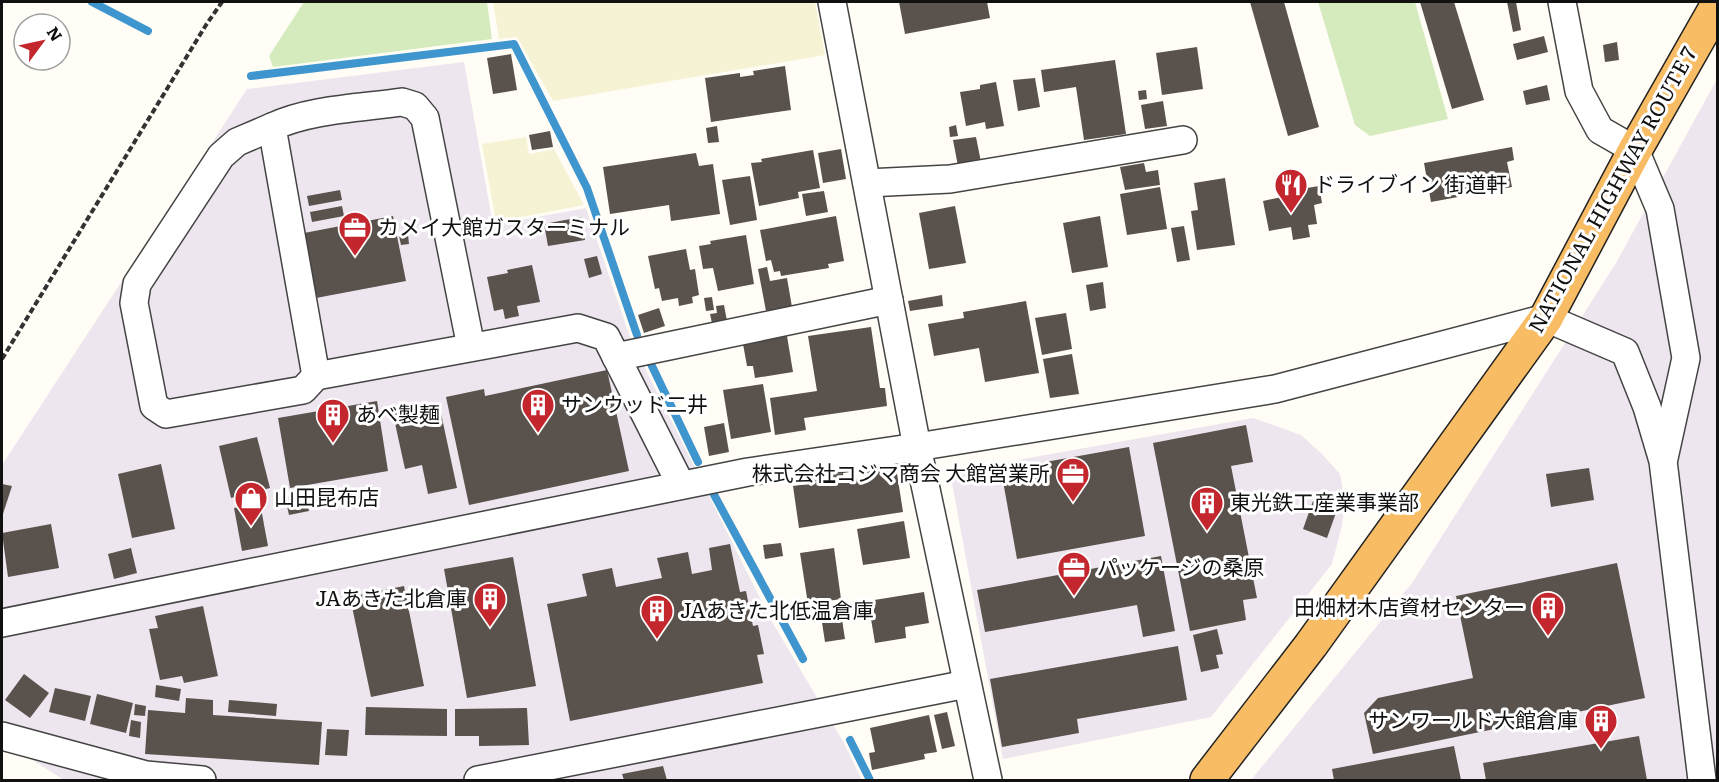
<svg xmlns="http://www.w3.org/2000/svg" width="1719" height="782" font-family="Literata,'Noto Sans JP',serif">
<style>
.industrial{fill:#eee6ef}
.farmland{fill:#f6f3d4}
.green{fill:#d5ebbd}
.lines{fill:none;stroke-linecap:round;stroke-linejoin:round}
.stream{stroke:#3f96cf;stroke-width:8}
.building{fill:#5a524d}
.minor-casing{stroke:#444;stroke-width:30}
.trunk-casing{stroke:#222;stroke-width:36}
.path{stroke:#333;stroke-width:4;stroke-dasharray:6 3;stroke-linecap:butt}
.minor{stroke:#fff;stroke-width:27}
.trunk{stroke:#f7bc64;stroke-width:33}
.labels{text-anchor:middle;stroke-width:6;stroke-linejoin:round;paint-order:stroke}
.poi-label{font-size:21px;fill:#111;stroke:#fff;text-anchor:start}
.street-label{font-size:21px;fill:#111;stroke:#fff}
</style>
<rect width="100%" height="100%" fill="#fffdf5"/>
<g class="industrial">
<path d="M464,62l29,163 93,-17 45,132 140,280 73,123 18,37h-798l-62,-39v-276l245,-376z"/>
<path d="M1717,79v701h-466l161,-197 204,-320z"/>
<path d="M1253,418l48,17 21,19 18,20 5,29 -3,23 -10,38 -121,153 -208,42 -53,-287z"/>
</g>
<g class="farmland">
<path d="M493,2h322l10,53 -272,46 -36,-64 -18,2z"/>
<path d="M526,137l3,17 25,-5 30,56 -88,17 -14,-78z"/>
</g>
<g class="green">
<path d="M304,2h183l5,37 -219,28 -4,-11z"/>
<path d="M1318,2h97l33,117 -78,17 -15,-11z"/>
</g>
<g class="lines">
<g class="stream">
<path d="M92,2l56,29"/>
<path d="M251,76l263,-32 73,144 50,147"/>
<path d="M651,364l47,98"/>
<path d="M712,491l91,168"/>
<path d="M850,740l20,40"/>
</g>
</g>
<g class="building">
<path d="M899,2h88l3,16 -85,16z"/>
<path d="M1250,2h34l35,125 -31,9z"/>
<path d="M1420,2h34l30,98 -32,9z"/>
<path d="M1507,2h9l5,28 -8,2z"/>
<path d="M1544,36l4,16 -31,8 -4,-16z"/>
<path d="M1617,42l2,18 -14,2 -2,-17z"/>
<path d="M1197,47l6,42 -41,6 -6,-42z"/>
<path d="M511,54l6,36 -24,4 -6,-36z"/>
<path d="M1115,60l11,74 -42,6 -8,-53 -32,5 -3,-22z"/>
<path d="M785,66l6,44 -80,12 -6,-44 35,-5v4l14,-2 -1,-4z"/>
<path d="M1035,78l5,29 -22,4 -5,-31z"/>
<path d="M996,82l8,44 -18,3 -1,-7 -19,4 -6,-34 20,-3v-4z"/>
<path d="M1547,85l3,15 -24,5 -3,-14z"/>
<path d="M1146,90l1,9 -8,1 -1,-9z"/>
<path d="M1163,101l4,25 -22,3 -4,-24z"/>
<path d="M956,125l2,11 -8,1 -1,-10z"/>
<path d="M717,126l2,16 -11,1 -2,-15z"/>
<path d="M550,131l3,16 -21,3 -3,-15z"/>
<path d="M976,137l5,25 -23,4 -5,-26z"/>
<path d="M1512,147l2,13 -7,2 5,25 -81,15 -7,-39z"/>
<path d="M841,149l5,30 -23,4 -5,-30z"/>
<path d="M813,150l7,38 -22,4 1,6 -40,8 -8,-43 11,-1 -1,-3z"/>
<path d="M696,153l3,13 14,-2 7,50 -49,7 -2,-16 -59,9 -7,-47z"/>
<path d="M1144,163l2,9 12,-2 2,15 -35,5 -5,-23z"/>
<path d="M750,176l7,44 -27,5 -8,-45z"/>
<path d="M1225,178l10,67 -38,5 -6,-39 7,-1 -4,-27z"/>
<path d="M1319,186l3,17 -8,2 3,19 -9,1 2,12 -17,3 -2,-13 -22,4 -6,-30 33,-7 -1,-4z"/>
<path d="M1160,187l7,42 -40,6 -7,-41z"/>
<path d="M340,190l2,10 -33,6 -2,-10z"/>
<path d="M824,191l4,21 -22,4 -4,-22z"/>
<path d="M342,206l2,10 -32,6 -2,-10z"/>
<path d="M955,206l11,57 -37,6 -10,-56z"/>
<path d="M393,216l13,65 -90,17 -12,-65z"/>
<path d="M836,216l8,45 -16,3 1,4 -48,8 -1,-5 -6,1 -3,-12 -5,1 -6,-31z"/>
<path d="M1100,216l8,51 -36,6 -9,-50z"/>
<path d="M581,217l4,23 -37,6 -4,-22z"/>
<path d="M1184,226l6,34 -13,2 -6,-34z"/>
<path d="M408,235l1,9 -8,1 -2,-9z"/>
<path d="M746,235l8,49 -36,7 -5,-23 -10,1 -4,-23 12,-2 -1,-3z"/>
<path d="M686,249l4,21 5,-1 4,26 -7,2 1,6 -14,3 -1,-8 -16,3 -3,-13 -4,1 -7,-33z"/>
<path d="M597,256l5,18 -13,4 -5,-19z"/>
<path d="M532,265l8,37 -23,4 2,10 -14,3 -2,-10 -9,2 -7,-34 21,-4 -1,-3z"/>
<path d="M767,267l3,14 17,-3 5,29 -26,4 -8,-42z"/>
<path d="M1103,282l3,26 -16,3 -4,-26z"/>
<path d="M942,295l1,11 -33,5 -2,-10z"/>
<path d="M712,297l2,13 -8,1 -2,-13z"/>
<path d="M1026,301l13,72 -54,9 -6,-34 -45,8 -6,-32 36,-6 -1,-6z"/>
<path d="M724,305l3,16 -15,2 -2,-9 7,-1 -1,-7z"/>
<path d="M659,308l6,18 -21,7 -6,-18z"/>
<path d="M1066,313l6,36 -30,6 -7,-37z"/>
<path d="M871,327l9,61h5l2,18 -83,12 2,12 -31,5 -5,-37 47,-7 -9,-55z"/>
<path d="M787,336l6,36 -38,6 -2,-12h-6l-4,-22z"/>
<path d="M1072,354l7,40 -29,4 -7,-39z"/>
<path d="M607,370l22,101 -160,34 -23,-108 38,-8 1,7z"/>
<path d="M763,384l8,48 -40,7 -8,-49z"/>
<path d="M377,401l11,70 -98,17 -12,-70z"/>
<path d="M439,404l18,84 -29,6 -6,-29 -17,4 -12,-55z"/>
<path d="M724,423l5,29 -20,4 -5,-29z"/>
<path d="M1246,425l7,37 -22,4 26,132 -14,2 3,20 -56,11 -37,-188z"/>
<path d="M257,437l13,51 -39,10 -12,-52z"/>
<path d="M1129,447l16,89 -128,23 -16,-89z"/>
<path d="M161,464l14,65 -43,9 -14,-64z"/>
<path d="M896,467l7,45 -104,16 -6,-42 14,-2v-5l36,-6 1,8 22,-3 -1,-6z"/>
<path d="M1589,468l5,32 -43,7 -5,-33z"/>
<path d="M2,484l10,2 -10,31z"/>
<path d="M305,493l4,18 -20,4 -4,-18z"/>
<path d="M1313,501l24,9 -10,28 -24,-9z"/>
<path d="M260,503l8,43 -26,5 -8,-43z"/>
<path d="M904,521l6,37 -47,7 -6,-36z"/>
<path d="M51,524l8,44 -51,9 -6,-44z"/>
<path d="M781,543l2,13 -18,3 -2,-14z"/>
<path d="M730,544l10,48 6,-1 7,35 5,-1 6,29 -7,1 6,28 -193,38 -23,-117 40,-8 -5,-22 30,-6 4,19 46,-9 -5,-20 31,-6 4,22 20,-4 -3,-22z"/>
<path d="M131,548l6,25 -23,6 -6,-25z"/>
<path d="M834,548l7,51 -33,5 -8,-51z"/>
<path d="M1161,556l14,75 -32,6 -6,-32 -152,27 -8,-42z"/>
<path d="M513,557l23,129 -69,12 -23,-129z"/>
<path d="M1617,563l28,135 -272,56 -9,-41 14,-15 95,-20 -17,-82z"/>
<path d="M404,586l20,100 -53,11 -21,-100z"/>
<path d="M924,592l5,31 -24,4 1,11 -31,5 -7,-42z"/>
<path d="M203,606l15,70 -34,7 -2,-7 -22,4 -11,-51 9,-1 -3,-12z"/>
<path d="M841,613l4,26 -20,3 -4,-26z"/>
<path d="M1217,629l6,25 -7,1 3,13 -18,4 -8,-37z"/>
<path d="M1178,646l9,54 -110,19 2,14 -77,14 -12,-68z"/>
<path d="M24,674l25,19 -19,25 -25,-18z"/>
<path d="M156,685l25,4 -2,12 -24,-4z"/>
<path d="M55,688l36,8 -6,25 -36,-9z"/>
<path d="M97,694l36,9 -7,30 -36,-9z"/>
<path d="M186,698l27,2v15l109,7 -3,43 -174,-11 3,-44 37,3z"/>
<path d="M229,700l48,4 -1,12 -48,-4z"/>
<path d="M135,704l11,2 -1,10 -11,-1z"/>
<path d="M366,707l81,2v27l-82,-1z"/>
<path d="M527,708l2,37 -50,1v-10h-24v-27z"/>
<path d="M947,712l8,34 -13,3 -8,-34z"/>
<path d="M929,715l8,37 -13,2 1,5 -53,11 -3,-17 6,-1 -5,-24z"/>
<path d="M131,720l10,2 -1,16 -11,-2z"/>
<path d="M327,729l22,1 -2,26 -22,-1z"/>
<path d="M1639,736l8,44h-161l-3,-17z"/>
<path d="M1454,746l7,34h-127l-2,-11z"/>
<path d="M663,766l4,14h-43l-2,-6z"/>
</g>
<g class="lines">
<g class="minor-casing">
<g id="minor">
<path d="M832,2l85,445 71,333"/>
<path d="M1562,2l17,89 21,39 35,20 25,59 26,149 -22,100"/>
<path d="M272,127l-35,15 -16,14 -84,128 -3,19 20,103 12,8 137,-24 13,-14 262,-48 28,9 75,148"/>
<path d="M867,183l83,-4 233,-39"/>
<path d="M616,357l273,-57"/>
<path d="M316,376l-44,-249c38,-18 89,-19 130,-25l13,4 10,12 46,229"/>
<path d="M2,623l746,-151 169,-25 358,-58 271,-71 79,34 22,55 16,54 39,319"/>
<path d="M2,736l144,39 56,5"/>
<path d="M478,780l489,-96"/>
</g>
</g>
<g class="trunk-casing">
<path id="trunk" d="M1207,780l104,-135 235,-327 89,-168 83,-146"/>
</g>
<path class="path" d="M2,359l204,-334 16,-23"/>
<use href="#minor" class="minor"/>
<use href="#trunk" class="trunk"/>
</g>
<defs>
<g id="restaurant-pin" transform="scale(1.725)"><path d="M0 17L-7.5 6A9.5 9.5 0 1 1 7.5 6Z" fill="#c4262e" stroke="#fff"/><path d="M-5-6h1v4h1v-4h1v4h1v-4h1v5L-1.5 .5V6h-2V.5L-5-1ZM5-6V6H3V1.5H1.5Q1.5-4 5-6Z" fill="#fff"/></g>
<g id="office-pin" transform="scale(1.725)"><path d="M0 17L-7.5 6A9.5 9.5 0 1 1 7.5 6Z" fill="#c4262e" stroke="#fff"/><path d="M-6-3h4V-5.5h4V-3h4V5H-6ZM-1-4.5V-3h2v-1.5ZM-6 0V1H6V0Z" fill="#fff"/></g>
<g id="building-pin" transform="scale(1.725)"><path d="M0 17L-7.5 6A9.5 9.5 0 1 1 7.5 6Z" fill="#c4262e" stroke="#fff"/><path d="M-4-6H4V6H1V3H-1V6H-4ZM-2.5-4.3h1.7v1.8h-1.7ZM.8-4.3h1.7v1.8H.8ZM-2.5-1h1.7V.8h-1.7ZM.8-1h1.7V.8H.8Z" fill="#fff"/></g>
<g id="shop-pin" transform="scale(1.725)"><path d="M0 17L-7.5 6A9.5 9.5 0 1 1 7.5 6Z" fill="#c4262e" stroke="#fff"/><path d="M-5-2.5h2.3a2.7 3.5 0 0 1 5.4 0H5L5.5 6h-11ZM-1.5-2.5h3a1.5 2.3 0 0 0-3 0Z" fill="#fff"/></g>
</defs>
<g fill-rule="evenodd">
<use href="#restaurant-pin" x="1291" y="185"/>
<use href="#office-pin" x="355" y="228"/>
<use href="#building-pin" x="538" y="405"/>
<use href="#building-pin" x="333" y="415"/>
<use href="#office-pin" x="1073" y="474"/>
<use href="#shop-pin" x="251" y="498"/>
<use href="#building-pin" x="1207" y="503"/>
<use href="#office-pin" x="1074" y="568"/>
<use href="#building-pin" x="490" y="599"/>
<use href="#building-pin" x="1548" y="608"/>
<use href="#building-pin" x="657" y="611"/>
<use href="#building-pin" x="1601" y="721"/>
</g>
<g class="labels">
<g class="poi-label">
<text x="1314" y="192">ドライブイン 街道軒</text>
<text x="378" y="235">カメイ大館ガスターミナル</text>
<text x="561" y="412">サンウッド二井</text>
<text x="356" y="422">あべ製麺</text>
<text x="1050" y="481" text-anchor="end">株式会社コジマ商会 大館営業所</text>
<text x="274" y="505">山田昆布店</text>
<text x="1230" y="510">東光鉄工産業事業部</text>
<text x="1097" y="575">パッケージの桑原</text>
<text x="467" y="606" text-anchor="end">JAあきた北倉庫</text>
<text x="1525" y="615" text-anchor="end">田畑材木店資材センター</text>
<text x="680" y="618">JAあきた北低温倉庫</text>
<text x="1578" y="728" text-anchor="end">サンワールド大館倉庫</text>
</g>
<g class="street-label">
<text transform="translate(1613 190) rotate(-61)" y="7">NATIONAL HIGHWAY ROUTE 7</text>
</g>
</g>
<rect width="1719" height="782" fill="none" stroke="#111111" stroke-width="6"/>
<g transform="translate(42 42) rotate(57)"><circle r="28" fill="#ffffff" stroke="#a0a0a0" stroke-width="1.5"/>
<path d="M0-4.5L10 22L0 15L-10 22Z" fill="#c4262e"/>
<text y="-9" font-size="16" font-weight="bold" text-anchor="middle" fill="#111111">N</text>
</g>
</svg>
